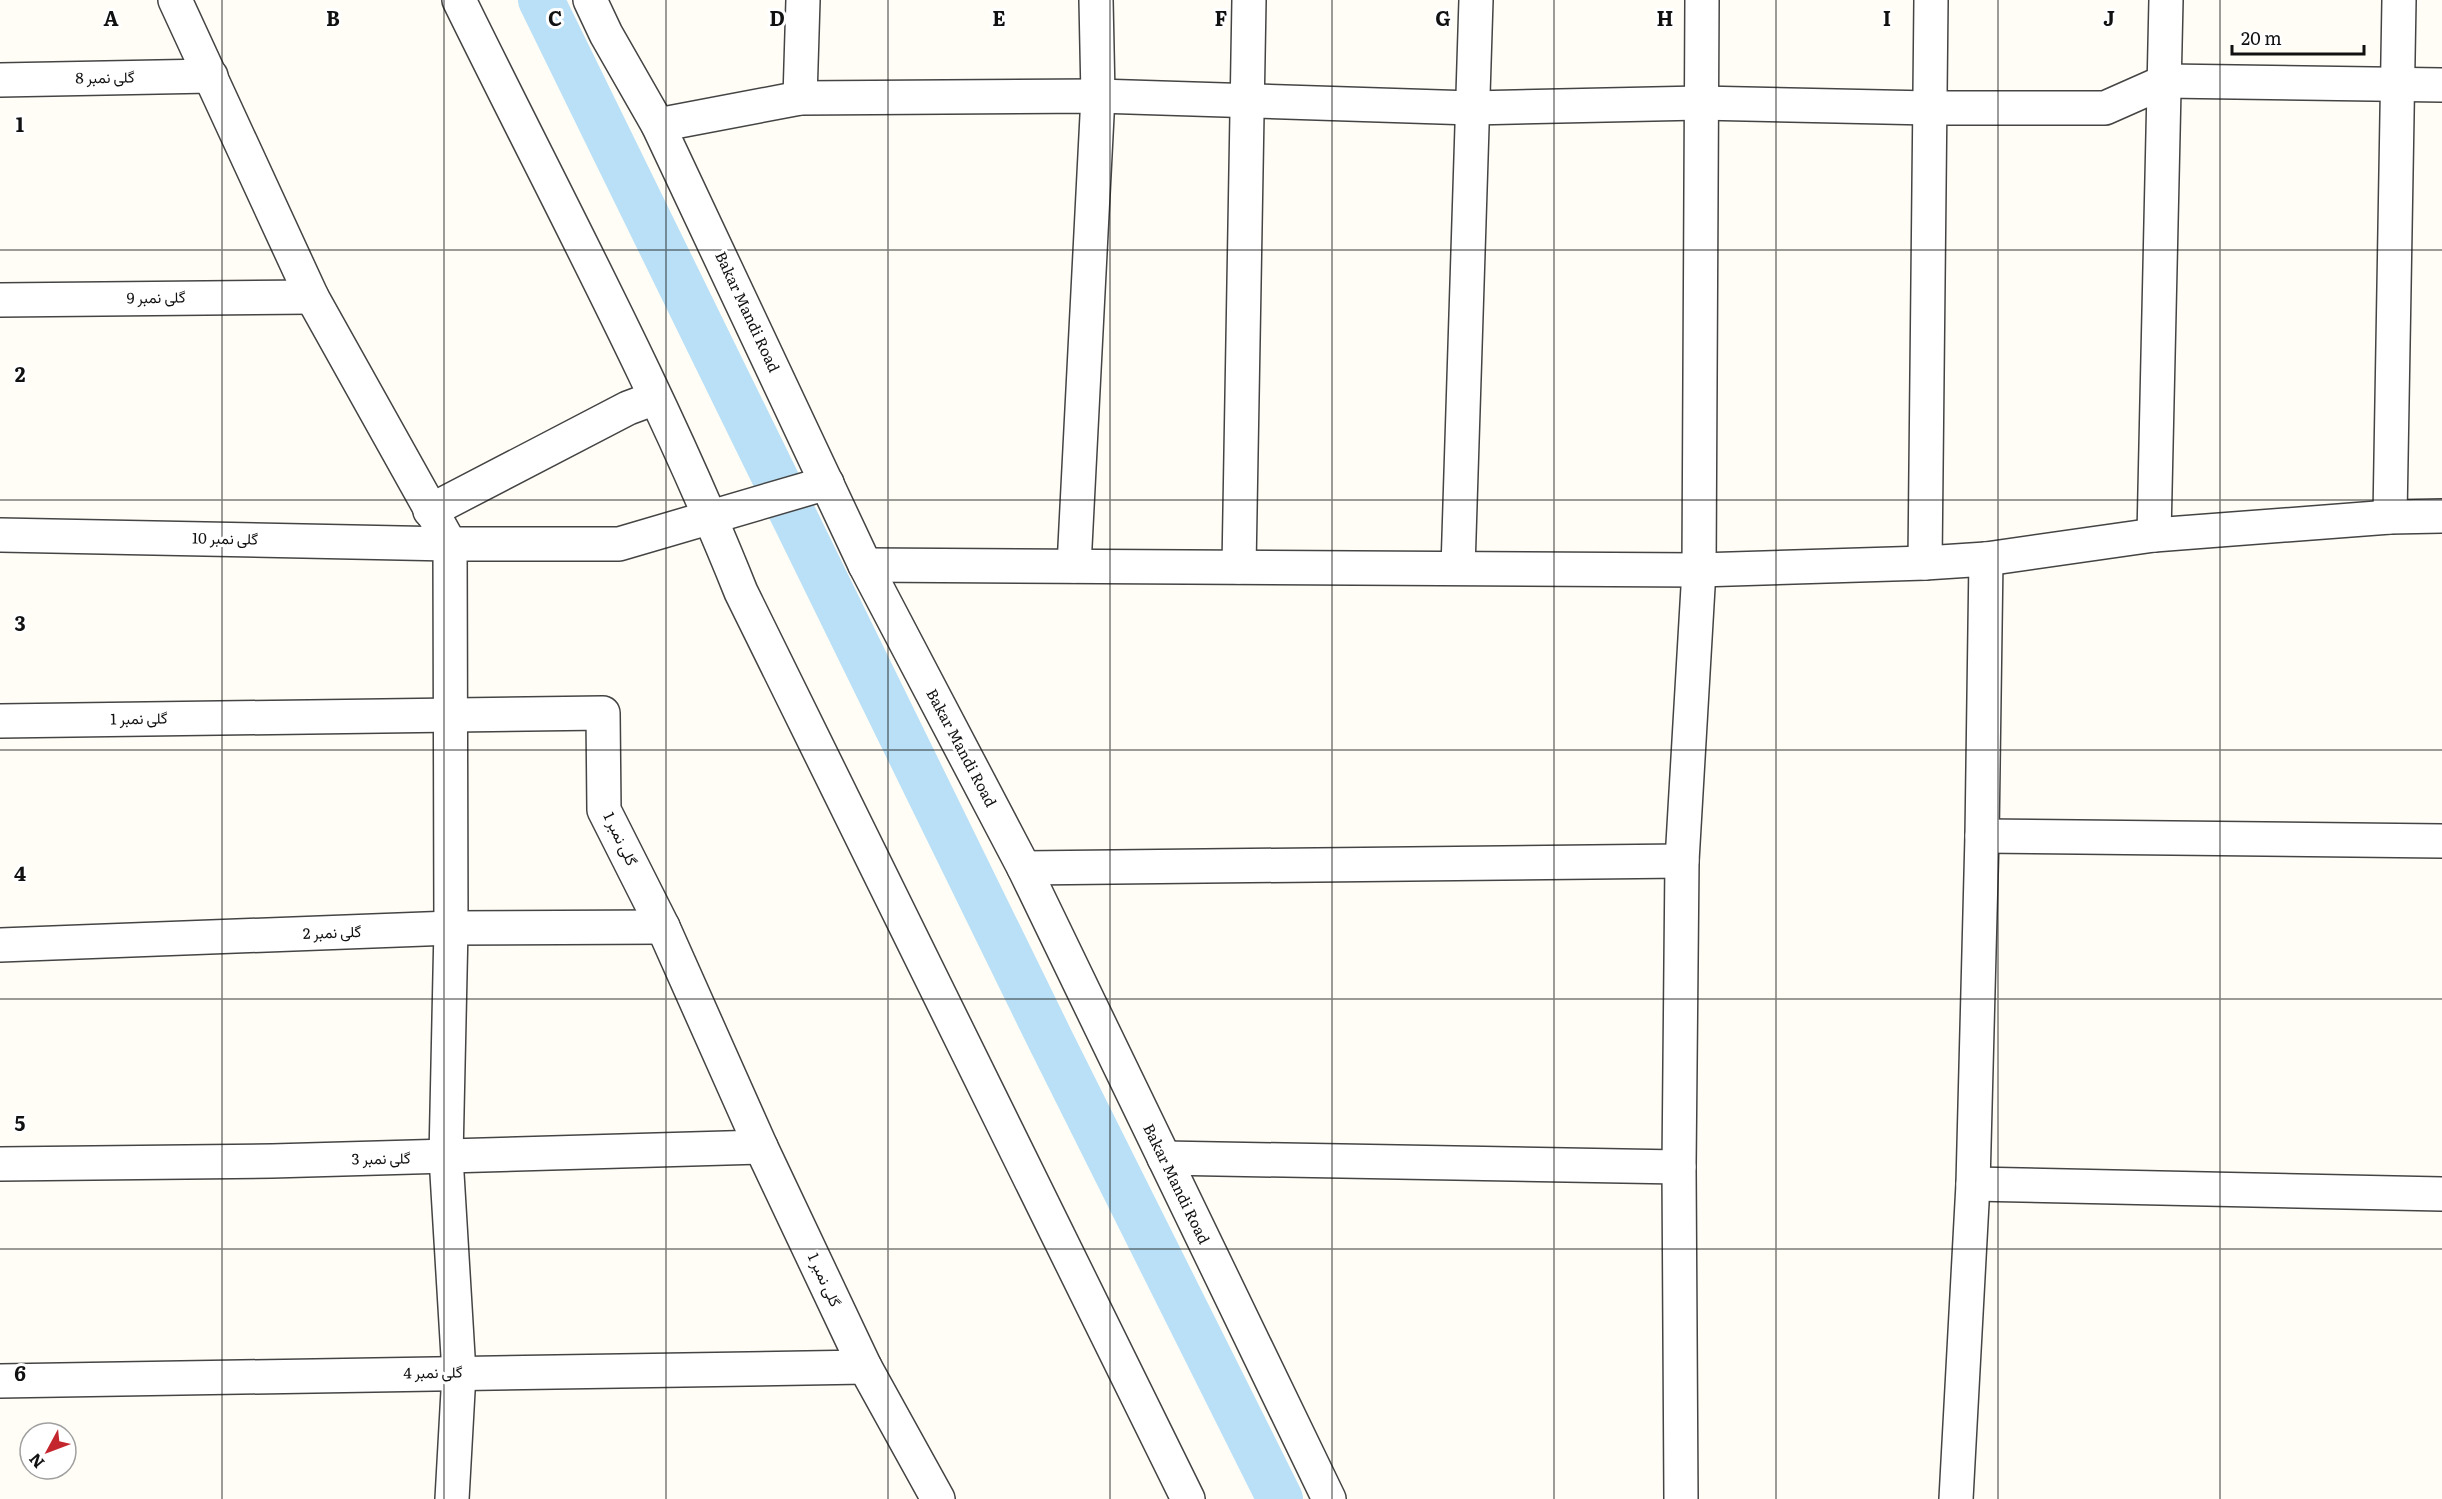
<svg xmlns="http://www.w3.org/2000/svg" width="2442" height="1499" font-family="Literata,Vazirmatn,serif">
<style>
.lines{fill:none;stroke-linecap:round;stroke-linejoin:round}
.canal{stroke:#b9e0f7;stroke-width:46}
.minor-casing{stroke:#444;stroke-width:36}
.minor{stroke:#fff;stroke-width:33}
.grid{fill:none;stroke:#111;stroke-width:1.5;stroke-opacity:0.55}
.labels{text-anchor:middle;stroke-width:6;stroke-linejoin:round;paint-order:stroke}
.street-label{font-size:15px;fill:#111;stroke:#fff}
.grid-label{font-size:20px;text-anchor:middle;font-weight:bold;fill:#111;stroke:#fff;stroke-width:6;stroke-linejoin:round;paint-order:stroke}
</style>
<rect width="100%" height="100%" fill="#fffdf5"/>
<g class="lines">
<path class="canal" d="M541,0l509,1039 230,460"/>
<g class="minor-casing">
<g id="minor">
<path d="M175,0l137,297 138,247 1,384 -5,229 13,216 -7,126"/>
<path d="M459,0c96,196 201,389 282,592l447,907"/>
<path d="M590,0l16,34 52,91 207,440 159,303 305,631"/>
<path d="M0,80l211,-4"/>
<path d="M800,98l3,-98"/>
<path d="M658,125l142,-27 298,-2 374,12 228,-5 230,5h175l61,-27 276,4"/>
<path d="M0,300l312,-3"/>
<path d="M430,511l198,-103 27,-10"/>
<path d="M2390,517l9,-517"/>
<path d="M0,535l450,9h169l208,-61"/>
<path d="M2154,535l12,-535"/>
<path d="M1925,563l6,-563"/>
<path d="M865,565l834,5 226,-7 61,-4 168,-24 236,-18 52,-1"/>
<path d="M1074,566l24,-470 -2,-96"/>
<path d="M1239,567l10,-567"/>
<path d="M1458,568l18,-568"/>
<path d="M0,721l603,-8 1,97 59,117 98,220 104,220 73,132"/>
<path d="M1982,836l460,5"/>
<path d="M1024,868l658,-7"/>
<path d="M0,945l451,-17 212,-1"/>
<path d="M1164,1158l515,9"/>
<path d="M0,1164l272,-3 489,-14"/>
<path d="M1973,1184l469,10"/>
<path d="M0,1381l865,-14"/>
<path d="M1681,1499l-2,-332 3,-306 17,-291 3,-570"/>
<path d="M1956,1499l17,-315 9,-348 4,-277"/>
</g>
</g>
<use href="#minor" class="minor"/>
</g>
<path class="grid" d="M222,0v1499M444,0v1499M666,0v1499M888,0v1499M1110,0v1499M1332,0v1499M1554,0v1499M1776,0v1499M1998,0v1499M2220,0v1499M0,250h2442M0,500h2442M0,750h2442M0,999h2442M0,1249h2442"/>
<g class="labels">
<g class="street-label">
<text transform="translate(105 78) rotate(-1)" y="5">گلی نمبر 8</text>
<text transform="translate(156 298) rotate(-1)" y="5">گلی نمبر 9</text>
<text transform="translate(747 312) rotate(65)" y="5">Bakar Mandi Road</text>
<text transform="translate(225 539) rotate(1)" y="5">گلی نمبر 10</text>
<text transform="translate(139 719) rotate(-1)" y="5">گلی نمبر 1</text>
<text transform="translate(961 748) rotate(62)" y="5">Bakar Mandi Road</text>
<text transform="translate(620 839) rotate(64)" y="5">گلی نمبر 1</text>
<text transform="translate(332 933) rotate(-2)" y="5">گلی نمبر 2</text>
<text transform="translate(381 1159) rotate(-1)" y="5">گلی نمبر 3</text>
<text transform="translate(1176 1184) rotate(64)" y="5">Bakar Mandi Road</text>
<text transform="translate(824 1280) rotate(65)" y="5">گلی نمبر 1</text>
<text transform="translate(433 1373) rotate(-1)" y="5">گلی نمبر 4</text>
</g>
</g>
<g class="grid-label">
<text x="111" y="26">A</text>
<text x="333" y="26">B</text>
<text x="555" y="26">C</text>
<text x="777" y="26">D</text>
<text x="999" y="26">E</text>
<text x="1221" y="26">F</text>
<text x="1443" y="26">G</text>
<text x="1665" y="26">H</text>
<text x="1887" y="26">I</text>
<text x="2109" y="26">J</text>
<text x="20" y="132">1</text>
<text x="20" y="382">2</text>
<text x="20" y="631">3</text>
<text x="20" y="881">4</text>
<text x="20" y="1131">5</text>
<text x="20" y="1381">6</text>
</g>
<g transform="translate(48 1451) rotate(229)"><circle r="28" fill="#ffffff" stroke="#a0a0a0" stroke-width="1.5"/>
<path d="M0-4.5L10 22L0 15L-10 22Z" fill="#c4262e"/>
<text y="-9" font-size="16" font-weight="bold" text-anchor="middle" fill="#111111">N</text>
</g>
<path d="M2232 45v9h132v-9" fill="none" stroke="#111111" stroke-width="3"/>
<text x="2241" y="45" font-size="18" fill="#111111" stroke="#ffffff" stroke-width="4.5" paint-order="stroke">20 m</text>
</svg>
